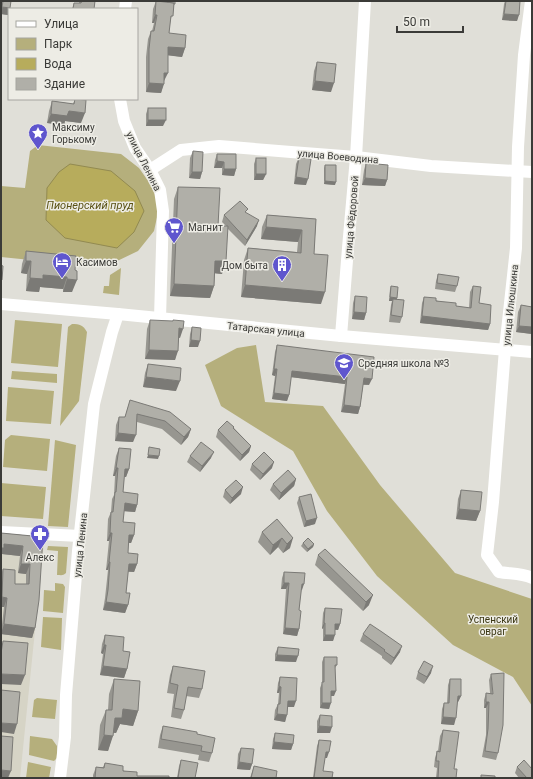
<svg xmlns="http://www.w3.org/2000/svg" width="533" height="779" font-family="Roboto,sans-serif">
<style>
.built{fill:#d6d4c6}
.green{fill:#b5af7c}
.water{fill:#b7ac5c;stroke:#928a51}
.lines{fill:none;stroke-linecap:round;stroke-linejoin:round}
.minor{stroke:#fff;stroke-width:12}
.wall{fill:#979690}
.shaded-wall{fill:#7b7a76}
.building{fill:#b0afa8;stroke:#7b7a76}
.labels{text-anchor:middle;stroke-width:3;stroke-linejoin:round;paint-order:stroke}
.poi-label{font-size:10px;fill:#3b3b38;stroke:#edece5;text-anchor:start}
.street-label{font-size:10px;fill:#3b3b38;stroke:#edece5}
.park-label{font-size:10px;fill:#3b3713;stroke:#edece5}
.water-label{font-size:11px;font-style:italic;fill:#5a5215;stroke:#edece5}
</style>
<rect width="100%" height="100%" fill="#e0dfd8"/>
<path class="built" d="M1,540l43,2 -24,236h-19z"/>
<g class="green">
<path d="M38,145l83,9 18,14 14,20 6,20 -5,23 -16,20 -25,12 -12,2 -31,-1 -69,-7v-71l24,2 5,-37z"/>
<path d="M121,268l-2,27 -16,-2 1,-7h5l1,-11z"/>
<path d="M15,320l47,4 -4,43 -47,-4z"/>
<path d="M72,324c8,0 11,1 15,8l-8,69 -19,25 8,-99z"/>
<path d="M256,345l9,57 58,4 57,79 75,88 77,26v107l-19,-29 -60,-32 -76,-69 -50,-65 -34,-60 -72,-45 -16,-41 32,-17z"/>
<path d="M12,371l45,3v9l-46,-4z"/>
<path d="M8,387l46,4 -3,33 -45,-3z"/>
<path d="M11,435l39,4 -3,32 -44,-4 2,-27z"/>
<path d="M55,440l21,5 -8,82 -20,-1z"/>
<path d="M1,483l45,4 -3,32 -42,-3z"/>
<path d="M48,546l20,1 -2,26c-3,3 -5,2 -9,2l1,-24 -11,-1z"/>
<path d="M55,583l8,1 2,3 -2,26 -20,-2 1,-21 11,1z"/>
<path d="M43,617l19,1 -1,32 -20,-3z"/>
<path d="M37,698l20,2 -2,19 -23,-2 2,-17z"/>
<path d="M30,736l22,3 5,7v12l-3,3 -25,-6z"/>
<path d="M28,762l23,5 -2,11h-23z"/>
</g>
<path class="water" d="M70,164l41,7 24,20 9,20 -10,21 -17,16 -52,-10 -19,-18 1,-32 12,-16z"/>
<g class="lines">
<g class="minor">
<path d="M531,1l-7,54 -6,92 -2,101 -11,101 -12,153 -6,53 12,17c11,2 23,1 33,6"/>
<path d="M125,9l1,-8"/>
<path d="M120,99l4,22 11,27 15,22 10,20 3,21 -3,108"/>
<path d="M150,170l31,-20 38,-4 72,6 65,5 75,9 101,6"/>
<path d="M1,304l117,10 223,22 191,16"/>
<path d="M341,336l7,-88 8,-91 9,-156"/>
<path d="M1,532l79,4"/>
<path d="M60,778l5,-41 1,-42 12,-144 16,-147 18,-72 6,-18"/>
</g>
</g>
<g class="wall">
<path d="M1,1h10l-3,14 -7,-1z"/>
<path d="M79,1h16l-1,8h-22l2,-6h5z"/>
<path d="M156,1l10,1v-1h9l-5,22 -1,10 16,15 -3,9 -14,-2 -4,26 -3,12 -15,-1v-35l2,-18 3,-8h1l2,-8h-2l1,-14z"/>
<path d="M505,1h15l-3,20 -15,-1 2,-16z"/>
<path d="M317,62l14,30 -19,-2 2,-19z"/>
<path d="M75,99l6,24 -16,-2 -1,4 -17,-2 2,-12 3,-10 21,3z"/>
<path d="M148,108l15,18h-17v-12z"/>
<path d="M193,151l9,21 -2,7 -11,-1 1,-20z"/>
<path d="M217,154l19,15 -2,7 -12,-1v-7h-8l1,-8z"/>
<path d="M299,157l7,28 -12,-1 2,-20z"/>
<path d="M256,158l10,16 -3,6h-9v-16z"/>
<path d="M366,163l21,17 -2,6 -23,-1 2,-15z"/>
<path d="M325,165l10,20 -11,-1v-16z"/>
<path d="M178,187l40,39h8l-4,-4 2,-7 23,-2 10,13 -12,20 -18,-18 -5,46 -7,-1 -1,13 -4,12 -40,-2 4,-97z"/>
<path d="M267,215l49,4 -2,35 7,50 -80,-7 3,-37 4,-12 49,4 1,-10 -37,-3 1,-12z"/>
<path d="M26,251l50,5 -4,36h-9v-3l-23,-2 -1,5 -13,-1 1,-17 -6,-1 1,-9z"/>
<path d="M438,274l19,12 -2,6 -20,-3 1,-8z"/>
<path d="M391,286l6,13 5,18 -2,6 -11,-1 2,-17 1,-4h-3l1,-12z"/>
<path d="M473,286l6,17 11,21 -2,6 -68,-7 2,-20 2,-6 32,9 13,2 1,-16z"/>
<path d="M355,296l11,17 -2,7 -12,-1 1,-16z"/>
<path d="M521,305l11,2v27l-16,-2 2,-20z"/>
<path d="M150,320l30,18h-1l-4,22 -30,-1 2,-30z"/>
<path d="M192,327l6,20h-9l1,-13z"/>
<path d="M277,345l92,40h-6l-3,22 -2,7 -17,-2 4,-28 -54,-7 -2,18 -2,6 -15,-2 3,-23 -3,-1 3,-23z"/>
<path d="M148,364l28,27 -33,-4 2,-14z"/>
<path d="M130,400l61,29 -3,8 -7,8 -19,-16 -25,-7 -4,20 -18,-1 1,-16 3,-8h6z"/>
<path d="M234,428l17,18 -2,6 -9,9 -24,-24 2,-7z"/>
<path d="M119,448l10,21 -3,8h-2l-1,15 14,13 -2,7 -11,-1 -1,11 11,13 -3,8h-3v10l9,11 -3,8h-6l-2,21 2,12 -3,8 -22,-3 2,-12 3,-28h-2l3,-29h-2l1,-22 3,-7 1,-13 2,-4 1,-19h-2l3,-20z"/>
<path d="M190,456l21,2 -11,14 -13,-10z"/>
<path d="M252,464l20,4 -12,12 -10,-10z"/>
<path d="M296,479l-2,7 -15,14 -9,-10 3,-6z"/>
<path d="M225,490l16,4 -11,10 -7,-7z"/>
<path d="M461,490l19,21 -4,10 -20,-2 2,-20z"/>
<path d="M299,497l16,27 -11,3 -7,-24z"/>
<path d="M277,519l13,29 -7,5 -5,-6 -8,8 -12,-13 4,-10z"/>
<path d="M1,533l42,4 -8,91 -3,10 -31,-4 3,-27h-3v-32l2,-6 12,15h11v-10l-8,-1 2,-17 -18,-2z"/>
<path d="M303,543l11,1 -1,3 -6,5 -6,-6z"/>
<path d="M318,555l51,50 -6,6 -48,-46z"/>
<path d="M284,572l18,18h-1l-2,20v19l-2,7 -14,-2 3,-45h-5l1,-11z"/>
<path d="M325,608l15,16 -2,6h-3l-2,11h-10v-12l-1,-1 1,-15z"/>
<path d="M382,632l18,20 -9,13 -9,-7v-2l-22,-15 3,-7z"/>
<path d="M105,635l22,34 -3,9 -24,-3 3,-21 -2,-1 1,-9z"/>
<path d="M278,647l18,15 -21,-1v-7z"/>
<path d="M324,657l13,8 -2,3 -1,28h-3l-2,13 -9,-1v-20l2,-5v-21z"/>
<path d="M173,666l29,23 -3,9 -13,-2 -2,14 -3,9 -10,-2 3,-23 -7,-1 3,-18z"/>
<path d="M418,672l13,1 -7,11 -8,-5z"/>
<path d="M491,674l7,79 -2,7 -14,-3 4,-22v-27h-2v-8l2,-7h4l-1,-13z"/>
<path d="M280,677l14,30h-6l-3,15 -11,-2 1,-10 3,-6 1,-11h-2l1,-10z"/>
<path d="M114,679l24,32 -5,15 -13,-2 -4,9h-3l-5,18 -10,-1 2,-25 6,-15h2l1,-16z"/>
<path d="M450,679l11,17 -3,6h-1l-3,23 -13,-1 1,-15 2,-6h3l1,-18z"/>
<path d="M320,715l10,18h-13v-12z"/>
<path d="M163,726l34,8 15,19 -3,9 -11,-2 1,-5 -41,-7 2,-13z"/>
<path d="M443,730l11,39 2,9h-20l1,-10 -3,-1 1,-9 2,-7h1l2,-15z"/>
<path d="M275,733l18,11 -2,6 -19,-1 1,-10z"/>
<path d="M319,740l8,18h-2l-2,13 9,7h-19l4,-32z"/>
<path d="M241,748l11,16 -2,6 -13,-1 1,-15z"/>
<path d="M181,760l14,18h-18l2,-12z"/>
<path d="M105,763l32,13 32,2h-76v-3l3,-8h7z"/>
<path d="M254,766l22,12h-26z"/>
<path d="M517,767l15,11h-13l-4,-5z"/>
</g>
<g class="shaded-wall">
<path d="M2,7l8,1 -1,1 -1,6 -7,-1v-4z"/>
<path d="M504,14l15,1 -2,6 -15,-1z"/>
<path d="M155,15h2l-3,8h-2z"/>
<path d="M168,47l17,1 -3,9 -17,-2z"/>
<path d="M164,73h4l-4,8h-3z"/>
<path d="M315,81l19,2 -3,9 -19,-2z"/>
<path d="M149,83l15,1 -3,9 -15,-1z"/>
<path d="M69,111l16,2 -4,10 -16,-2 -1,4 -17,-2 4,-9z"/>
<path d="M148,120h18l-3,6h-17z"/>
<path d="M217,161l7,1 -2,6h-8z"/>
<path d="M224,169h12l-2,7 -12,-1z"/>
<path d="M192,172h10l-2,7 -11,-1z"/>
<path d="M256,174h10l-3,6h-9z"/>
<path d="M296,177l12,2 -2,6 -12,-1z"/>
<path d="M365,178l22,2 -2,6 -23,-1z"/>
<path d="M325,181l11,1 -1,3 -11,-1z"/>
<path d="M259,220l-2,6 -12,20 2,-6z"/>
<path d="M266,227l36,3 -4,12 -37,-3z"/>
<path d="M26,261h5l-4,13 -6,-1z"/>
<path d="M215,261h11l-4,13 -11,-1z"/>
<path d="M43,275l24,2 -4,12 -23,-2 -1,5 -13,-1 4,-13z"/>
<path d="M67,279l10,1 -5,12h-9z"/>
<path d="M174,284l40,2 -4,12 -40,-2z"/>
<path d="M245,285l80,7 -4,12 -80,-7z"/>
<path d="M390,297l7,1 -1,3 -3,-2 -1,2h-3z"/>
<path d="M354,312l12,1 -2,7 -12,-1z"/>
<path d="M422,316l68,8 -2,6 -68,-7z"/>
<path d="M519,326l13,1v7l-16,-2z"/>
<path d="M179,328l4,1 -3,9 -4,-1z"/>
<path d="M191,340l9,1 -2,6h-9z"/>
<path d="M149,350l29,1 -3,9 -30,-1z"/>
<path d="M274,369h3l-2,7 -3,-1z"/>
<path d="M292,371l55,6 -2,7 -55,-7z"/>
<path d="M146,377l34,4 -4,10 -33,-4z"/>
<path d="M364,378l8,1 -3,6 -8,-1z"/>
<path d="M274,393l15,2 -2,6 -15,-2z"/>
<path d="M344,405l16,2 -2,7 -17,-2z"/>
<path d="M191,429l-3,8 -7,8 3,-8z"/>
<path d="M118,433l18,2 -3,7 -18,-1z"/>
<path d="M251,446l-2,6 -9,9 2,-6z"/>
<path d="M214,452l-3,6 -11,14 2,-6z"/>
<path d="M148,455l11,1 -1,3 -11,-1z"/>
<path d="M274,462l-2,6 -12,12 3,-6z"/>
<path d="M116,468h2l-3,8h-2z"/>
<path d="M125,469h4l-3,8h-4z"/>
<path d="M296,479l-2,7 -15,14 2,-7z"/>
<path d="M243,487l-2,7 -11,10 2,-6z"/>
<path d="M125,503l12,2 -2,7 -13,-1z"/>
<path d="M459,509l21,2 -4,10 -20,-2z"/>
<path d="M317,518l-2,6 -11,3 2,-6z"/>
<path d="M110,533h2l-3,8h-2z"/>
<path d="M129,535h5l-3,8h-5z"/>
<path d="M282,538l-4,9 -8,8 3,-10z"/>
<path d="M293,538l-3,10 -7,5 4,-9z"/>
<path d="M4,544l19,2 -3,10 -18,-2 -1,2v-8z"/>
<path d="M314,544l-1,3 -6,5 1,-3z"/>
<path d="M109,562h1l-2,8h-2z"/>
<path d="M21,564h9l-4,10 -8,-1z"/>
<path d="M129,564h8l-3,8 -8,-1z"/>
<path d="M284,583h5l-3,6h-5z"/>
<path d="M302,584h2l-2,6h-3z"/>
<path d="M373,595l-4,10 -6,6 3,-9z"/>
<path d="M2,597l5,1 -3,9h-3z"/>
<path d="M106,602l22,3 -3,8 -22,-3z"/>
<path d="M324,623h1l-2,6 -1,-1z"/>
<path d="M4,624l31,4 -3,10 -31,-4z"/>
<path d="M335,624h5l-2,6 -5,-1z"/>
<path d="M285,628l14,1 -2,7 -14,-2z"/>
<path d="M325,635h10l-2,6h-10z"/>
<path d="M104,645h2l-3,9 -2,-1z"/>
<path d="M402,646l-2,6 -9,13 3,-7z"/>
<path d="M277,655l21,1 -2,6 -21,-1z"/>
<path d="M103,666l24,3 -3,9 -24,-3z"/>
<path d="M433,666l-2,7 -7,11 3,-7z"/>
<path d="M1,674l24,1 -4,10 -20,-1z"/>
<path d="M279,686l2,1 -2,6h-2z"/>
<path d="M331,691h5l-2,5h-5z"/>
<path d="M458,696h3l-3,6h-3z"/>
<path d="M288,701h8l-2,6h-8z"/>
<path d="M486,702h3l-3,6h-2z"/>
<path d="M322,703h9l-2,6 -9,-1z"/>
<path d="M123,709l15,2 -5,15 -13,-2 -4,9 -7,-1 6,-14z"/>
<path d="M277,714l10,1 -2,7 -11,-2z"/>
<path d="M443,717l13,1 -2,7 -13,-1z"/>
<path d="M1,723l16,1 -3,10 -13,-2z"/>
<path d="M319,726l13,1 -2,6h-13z"/>
<path d="M104,735l9,1 -5,15 -10,-1z"/>
<path d="M274,742l19,2 -2,6 -19,-1z"/>
<path d="M326,752h3l-2,6h-3z"/>
<path d="M239,762l13,2 -2,6 -13,-1z"/>
<path d="M1,770l10,1 -3,7h-7z"/>
</g>
<g class="building">
<path d="M3,1h8l-1,7 -8,-1z"/>
<path d="M82,1h13l-1,8h-21l1,-6h7z"/>
<path d="M156,1l18,2 -1,13h-2l-2,17 17,2 -1,13 -17,-1v26h-4v11l-15,-1v-34l2,-18h3l3,-16h-2z"/>
<path d="M167,1h8v3h-1v-1l-7,-1z"/>
<path d="M506,1h14l-1,14 -15,-1z"/>
<path d="M317,62l19,2 -2,19 -19,-2z"/>
<path d="M75,99l11,1 -1,13 -16,-2 -2,5 -16,-2 1,-13 22,3z"/>
<rect x="148" y="108" width="18" height="12"/>
<path d="M193,151l10,1 -1,20h-10z"/>
<path d="M217,154h19v15h-12v-7l-7,-1z"/>
<path d="M299,157l12,2 -3,20 -12,-2z"/>
<rect x="256" y="158" width="10" height="16"/>
<path d="M366,163l22,2 -1,15 -22,-2z"/>
<path d="M325,165h11v17l-11,-1z"/>
<path d="M178,187l42,1 -2,38h10l-2,35h-11l-1,25 -40,-2z"/>
<path d="M240,201l8,8 -3,3 14,8 -12,20 -23,-25z"/>
<path d="M267,215l49,4 -2,35 14,1 -3,37 -80,-7 3,-37 53,5 1,-23 -36,-3z"/>
<path d="M26,251l50,5 -1,14 2,1v9l-10,-1v-2l-24,-2v4l-13,-1 1,-17h-5z"/>
<path d="M1,265l2,1 -1,14 -1,-1z"/>
<path d="M438,274l21,3 -2,9 -20,-3z"/>
<path d="M391,286l7,1 -1,11 -7,-1z"/>
<path d="M473,286l8,1 -2,16 12,2 -1,19 -68,-8 2,-19 12,1v3l20,2v3l15,2z"/>
<path d="M355,296l12,1 -1,16 -12,-1z"/>
<path d="M393,299l11,1 -2,17 -11,-2z"/>
<path d="M521,305l11,2v20l-13,-1z"/>
<path d="M150,320l23,1v-1l11,1 -1,8 -4,-1 -1,23 -29,-1z"/>
<path d="M192,327l9,1 -1,13 -9,-1z"/>
<path d="M277,345l97,12 -2,22 -8,-1 -4,29 -16,-2 3,-28 -55,-6 -3,24 -15,-2 3,-24h-3z"/>
<path d="M148,364l33,4 -1,13 -34,-4z"/>
<path d="M130,400l40,12 21,17 -7,8 -19,-16 -28,-7 -1,21 -18,-2 1,-16h6z"/>
<path d="M227,421l7,6 -1,1 18,18 -9,9 -24,-25z"/>
<path d="M201,442l13,10 -12,14 -12,-10z"/>
<path d="M149,447l11,2 -1,7 -11,-1z"/>
<path d="M119,448l12,1 -2,20h-4l-2,23 15,2 -1,11 -12,-2 -2,19 12,1 -1,12h-5l-1,18 10,1 -1,10h-8l-3,29h4l-2,12 -22,-3 2,-12 2,-28h-1l3,-29h-2l1,-21h2l2,-20h1l2,-24h-2z"/>
<path d="M264,452l10,10 -11,12 -11,-10z"/>
<path d="M288,470l8,9 -15,14 -8,-9z"/>
<path d="M236,480l7,7 -11,11 -7,-8z"/>
<path d="M461,490l21,2 -2,19 -21,-2z"/>
<path d="M311,494l6,24 -11,3 -7,-24z"/>
<path d="M277,519l16,19 -6,6 -5,-6 -9,7 -11,-13z"/>
<path d="M1,533l42,4 -4,63 -4,28 -31,-4 3,-26 -5,-1 1,-28 12,1v14h14l1,-20h-9l2,-18 -19,-2v4h-3z"/>
<path d="M308,538l6,6 -6,5 -5,-6z"/>
<path d="M325,549l48,46 -7,7 -48,-47z"/>
<path d="M284,572l21,1 -1,11h-2l-3,26 2,1 -2,18 -14,-1 4,-45h-5z"/>
<path d="M325,608l17,1 -2,15h-5v11h-10v-12h-1z"/>
<path d="M370,624l12,8 20,14 -8,12 -10,-7 1,-1 -22,-16z"/>
<path d="M105,635l19,2 -1,14 7,1 -3,17 -24,-3 3,-21h-2z"/>
<path d="M3,641l25,2 -3,32 -24,-1v-21z"/>
<path d="M278,647l21,2 -1,7 -21,-1z"/>
<path d="M324,657h13v8h-2l1,26h-5v12h-9v-21h2z"/>
<path d="M424,661l9,5 -6,11 -9,-5z"/>
<path d="M173,666l32,5 -3,18 -14,-2 -4,23 -10,-2 4,-23 -8,-2z"/>
<path d="M504,673l-1,52 -5,28 -13,-2 3,-22 1,-27h-3v-9l7,1 -2,-20z"/>
<path d="M280,677l17,1 -1,23h-8l-1,14 -10,-1 1,-10h2l1,-17 -2,-1z"/>
<path d="M114,679l26,2 -2,30 -15,-2 -1,9h-7l-2,18 -9,-1 2,-25h6z"/>
<path d="M450,679h11v17h-3l-2,22 -13,-1 1,-14h5z"/>
<path d="M1,690l19,2 -3,32 -16,-1z"/>
<path d="M320,715l12,1v11l-13,-1z"/>
<path d="M163,726l34,6v2l18,4 -3,15 -11,-2 1,-5 -41,-7z"/>
<path d="M443,730l16,2 -5,37h3l-1,9h-18l1,-17h-3l1,-10 3,1z"/>
<path d="M275,733l19,2 -1,9 -19,-2z"/>
<path d="M1,736l12,1 -2,34 -10,-1z"/>
<path d="M319,740l12,1 -2,11h-3l-3,19 10,1 -1,6h-18z"/>
<path d="M241,748l13,1 -2,15 -13,-2z"/>
<path d="M181,760l17,3 -3,15h-17z"/>
<path d="M524,760l8,9v9h-5l-10,-11z"/>
<path d="M105,763l18,3v5l14,1v4h32v2h-74l1,-11 8,1z"/>
<path d="M254,766l23,5 -1,7h-25z"/>
<path d="M481,775l14,1v2h-14z"/>
</g>
<defs>
<g id="sight-pin" transform="scale(1)"><path d="M0 17L-7.5 6A9.5 9.5 0 1 1 7.5 6Z" fill="#5f56ce" stroke="#edece5"/><path d="M0-6L1.8-2.2L6-1.7L2.9 1.2L3.7 5.4L0 3.3L-3.7 5.4L-2.9 1.2L-6-1.7L-1.8-2.2Z" fill="#fff"/></g>
<g id="supermarket-pin" transform="scale(1)"><path d="M0 17L-7.5 6A9.5 9.5 0 1 1 7.5 6Z" fill="#5f56ce" stroke="#edece5"/><path d="M-6-5.5h2.5l.6 2H6L4.5 2H-2.5L-4.4-4H-6ZM-1.5 3.2a1.3 1.3 0 1 0 .1 0ZM3 3.2a1.3 1.3 0 1 0 .1 0Z" fill="#fff"/></g>
<g id="hotel-pin" transform="scale(1)"><path d="M0 17L-7.5 6A9.5 9.5 0 1 1 7.5 6Z" fill="#5f56ce" stroke="#edece5"/><path d="M-6-4.5h1.5V1H6V5H4.5V3h-9V5H-6ZM-4 0a1.8 1.8 0 1 1 3.6 0ZM.5 0V-2.5h3Q6-2.5 6 0Z" fill="#fff"/></g>
<g id="building-pin" transform="scale(1)"><path d="M0 17L-7.5 6A9.5 9.5 0 1 1 7.5 6Z" fill="#5f56ce" stroke="#edece5"/><path d="M-4-6H4V6H1V3H-1V6H-4ZM-2.5-4.3h1.7v1.8h-1.7ZM.8-4.3h1.7v1.8H.8ZM-2.5-1h1.7V.8h-1.7ZM.8-1h1.7V.8H.8Z" fill="#fff"/></g>
<g id="school-pin" transform="scale(1)"><path d="M0 17L-7.5 6A9.5 9.5 0 1 1 7.5 6Z" fill="#5f56ce" stroke="#edece5"/><path d="M0-5L7-2L0 1L-7-2ZM-4 1L0 2.5L4 1V4Q0 6-4 4Z" fill="#fff"/></g>
<g id="pharmacy-pin" transform="scale(1)"><path d="M0 17L-7.5 6A9.5 9.5 0 1 1 7.5 6Z" fill="#5f56ce" stroke="#edece5"/><path d="M-2-6h4v4h4v4h-4v4h-4v-4h-4v-4h4Z" fill="#fff"/></g>
</defs>
<g fill-rule="evenodd">
<use href="#sight-pin" x="38" y="133"/>
<use href="#supermarket-pin" x="174" y="227"/>
<use href="#hotel-pin" x="62" y="262"/>
<use href="#building-pin" x="282" y="265"/>
<use href="#school-pin" x="344" y="363"/>
<use href="#pharmacy-pin" x="40" y="534"/>
</g>
<g class="labels">
<g class="poi-label">
<text x="52" y="131">Максиму<tspan x="52" dy="12">Горькому</tspan></text>
<text x="188" y="231">Магнит</text>
<text x="76" y="266">Касимов</text>
<text x="268" y="269" text-anchor="end">Дом быта</text>
<text x="358" y="367">Средняя школа №3</text>
<text x="40" y="561" text-anchor="middle">Алекс</text>
</g>
<g class="street-label">
<text transform="translate(338 156) rotate(5)" y="4">улица Воеводина</text>
<text transform="translate(144 161) rotate(63)" y="4">улица Ленина</text>
<text transform="translate(351 217) rotate(-85)" y="4">улица Фёдоровой</text>
<text transform="translate(510 305) rotate(-84)" y="4">улица Илюшкина</text>
<text transform="translate(266 329) rotate(6)" y="4">Татарская улица</text>
<text transform="translate(80 545) rotate(-84)" y="4">улица Ленина</text>
</g>
<g class="park-label">
<text x="493" y="623">Успенский<tspan x="493" dy="12">овраг</tspan></text>
</g>
<g class="water-label">
<text x="90" y="209">Пионерский пруд</text>
</g>
</g>
<rect width="533" height="779" fill="none" stroke="#3b3b38" stroke-width="4"/>
<rect x="8" y="8" width="130" height="92" fill="#edece5" stroke="#a6a5a0"/>
<rect x="16" y="21" width="20" height="6" fill="#ffffff" stroke="#a6a5a0"/>
<text x="44" y="28" font-size="12" fill="#3b3b38">Улица</text>
<rect x="16" y="38" width="20" height="12" fill="#b5af7c" stroke="#a6a5a0"/>
<text x="44" y="48" font-size="12" fill="#3b3b38">Парк</text>
<rect x="16" y="58" width="20" height="12" fill="#b7ac5c" stroke="#a6a5a0"/>
<text x="44" y="68" font-size="12" fill="#3b3b38">Вода</text>
<rect x="16" y="78" width="20" height="12" fill="#b0afa8" stroke="#a6a5a0"/>
<text x="44" y="88" font-size="12" fill="#3b3b38">Здание</text>
<path d="M397 26v6h66v-6" fill="none" stroke="#3b3b38" stroke-width="2"/>
<text x="403" y="26" font-size="12" fill="#3b3b38" stroke="#edece5" stroke-width="3" paint-order="stroke">50 m</text>
</svg>
